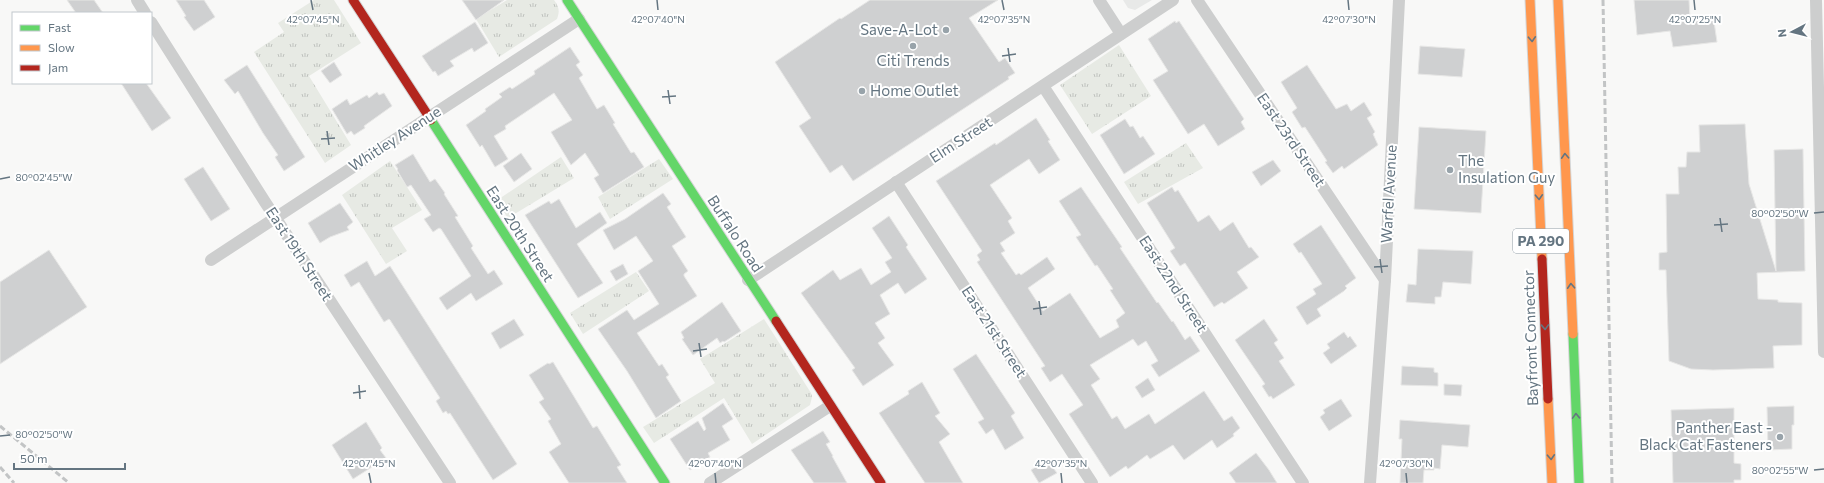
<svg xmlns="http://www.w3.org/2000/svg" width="1824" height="483" font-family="Commissioner,sans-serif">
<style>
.built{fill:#e8e9e8}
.grass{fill:url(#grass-tufts)}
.building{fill:#cfd0d1;stroke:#e7e7e6}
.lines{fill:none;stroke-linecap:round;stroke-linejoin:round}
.fast-casing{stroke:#d4d5d6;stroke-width:11}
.slow-casing{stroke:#d4d5d6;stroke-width:11}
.jam-casing{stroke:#d4d5d6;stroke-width:11}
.street{stroke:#cdcece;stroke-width:12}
.fast{stroke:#63d668;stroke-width:9}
.slow{stroke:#ff974d;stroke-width:9}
.jam{stroke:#b3261e;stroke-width:9}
.rail{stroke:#c2c4c5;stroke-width:3;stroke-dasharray:6 3;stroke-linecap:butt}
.oneway{stroke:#647581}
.ticks{fill:none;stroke:#647581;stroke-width:1.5}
.poi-dot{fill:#98a3aa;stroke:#fff;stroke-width:1.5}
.labels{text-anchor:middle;stroke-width:4;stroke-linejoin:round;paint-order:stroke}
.shield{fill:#fff;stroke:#929ea7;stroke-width:1}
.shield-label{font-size:14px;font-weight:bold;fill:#647581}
.poi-label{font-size:15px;fill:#647581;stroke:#fff;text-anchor:end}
.street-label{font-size:15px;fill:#647581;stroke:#fff}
.ticks-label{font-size:10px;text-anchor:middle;fill:#647581;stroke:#fff;stroke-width:4;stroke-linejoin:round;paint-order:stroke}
</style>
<defs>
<pattern id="grass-tufts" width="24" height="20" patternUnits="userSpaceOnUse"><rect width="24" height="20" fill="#e7eae4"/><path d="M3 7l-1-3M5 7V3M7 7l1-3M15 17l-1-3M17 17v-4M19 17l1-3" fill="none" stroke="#bfc2be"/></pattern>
</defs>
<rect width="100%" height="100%" fill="#f8f8f7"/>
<path class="built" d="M1123,0h29l-17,10 -7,-2z"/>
<g class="grass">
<path d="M314,0h20l27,43 -52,33 42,69 -26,18 -71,-111 30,-20 -6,-9z"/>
<path d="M507,0h47c5,7 6,11 3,19l-58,38 -23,-38z"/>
<path d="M1119,45l32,51 -59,38 -32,-49z"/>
<path d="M1186,143l17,25 -65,36 -14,-22z"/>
<path d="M561,157l13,21 -66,40 -12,-17z"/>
<path d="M659,159l14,20 -63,40 -12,-22z"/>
<path d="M390,161l32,49 -30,18 15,23 -21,13 -44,-69z"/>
<path d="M636,272l13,19 -66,43 -13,-21z"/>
<path d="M764,319l47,74 1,4 -2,8 -58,39 -28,-46 -70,45 -11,-16 72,-44 -15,-24z"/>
</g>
<g class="building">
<path d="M67,0h27l9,13h-27z"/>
<path d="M176,0h28l11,17 -21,14 -10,-14 2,-1z"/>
<path d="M462,0h42l-28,20z"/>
<path d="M870,0h128l-29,18 30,44 6,-4 10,15 -7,4 1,2 -156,102 -11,-16 -12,8 -31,-47 12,-8 -36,-56 65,-44 1,1z"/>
<path d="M1634,0h55l1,18 23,-3 4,27 -44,5 -3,-16 -33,4z"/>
<path d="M1175,21l1,2 3,-2 65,98 -3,3 4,7 -27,17 -14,-22 -16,10 -35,-54 15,-9 -20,-32z"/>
<path d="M475,22l13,21 -14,9 -2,-4 -22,13 4,5 -16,10 -3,-5 -2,1 -11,-16z"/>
<path d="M1420,46l45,3 -3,28 -44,-3z"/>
<path d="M570,47l10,15 -4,3 7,10 -4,3 18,31 7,-4 11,18 -2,1 18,29 3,-1 10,15 -41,26 -9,-15 5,-3 -14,-22 -14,12 -20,-33 21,-12 -18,-27 -49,33 1,3 -12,7 14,23 -13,8 -13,-22 -2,2 -14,-22 20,-14 -1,-2 17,-12 -3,-3 11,-7 2,2 23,-15 -1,-3z"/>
<path d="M334,62l8,13 -12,8 -9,-12z"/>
<path d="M247,65l58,92 -21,14 -9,-14 3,-2 -15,-22 -25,-42 -3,3 -11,-14z"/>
<path d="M1307,65l29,44 11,-5 4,7 13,-9 8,13 -5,3 8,14 -2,2 5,11 -34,24 -2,-3 -9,7 -8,-11 2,-1 -22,-34 -3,1 -10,-16 5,-4 -16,-26z"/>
<path d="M121,83h25l25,35 -19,13z"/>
<path d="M377,92l2,3 5,-2 8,13 -28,20 1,2 -11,7 -3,-4 -4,3 -15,-25 15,-10 3,6 17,-10 2,3z"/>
<path d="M1036,118l14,22 -2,1 12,19 -21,14 -10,-15 -39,26 22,33 -4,3 7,12 -15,10 5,8 -4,2 15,22 3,-2 2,2 26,-18 8,12 -27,19 15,23 27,-18 30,45 19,-11 -3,-7 9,-7 -15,-23 3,-1 -16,-24 -2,1 -19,-29 5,-2 -22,-34 22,-14 41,60 -2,1 37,55 1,-1 14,20 1,-1 12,19 5,-4 10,15 -41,26 -8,-12 7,-4 -12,-20 -8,5 -5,-7 -43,26 10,14 -9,6 21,34 5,-3 8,13 24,-15 6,10 49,-33 20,30 8,-5 8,12 -7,6 1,2 -17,12 -5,-8 -28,20 -11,-15 -23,14 -3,-4 -19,14 -2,-3 -16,11 -41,-63 14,-9 -21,-31 -12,8 -9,-14 4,-2 -68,-104 3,-2 -3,-5 5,-4 -46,-70 59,-38 1,2z"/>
<path d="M1125,119l5,8 3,-1 7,12 3,-2 12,18 -31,20 -24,-39z"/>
<path d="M1745,124l4,60 27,87 -2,-121 29,-1 2,122 -48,2 1,26 20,1v2l24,1v42l-29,1 1,22 -61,2 -22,-1 -22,-8 -3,-91h-7v-17l8,-1 -1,-58h13l-1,-27h8l1,-15h13l-1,-27z"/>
<path d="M1419,127l67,4 -5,82 -67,-4z"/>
<path d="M521,153l11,16 -18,13 -11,-16z"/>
<path d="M413,154l17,28 5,-3 10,14 -1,1 14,22 -3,1 18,29 -2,2 17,26 6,-4 9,14 -27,17 -5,-8 -24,17 -8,-12 32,-22 -30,-47 -2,-1 -6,4 -9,-13 7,-4 -20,-30 -4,2 -10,-17 1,-1 -3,-4z"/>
<path d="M1273,160l8,11 -20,15 -9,-14z"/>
<path d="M203,167l27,42 -19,12 -27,-42z"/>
<path d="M1172,187l3,5 3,-2 20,32 11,-7 11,16 13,-9 16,26 2,-1 8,10 -22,15 11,16 -24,16 -2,-2 -8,5 -29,-44 -5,3 -10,-15 5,-3 -28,-45z"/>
<path d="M663,193l8,11 -4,3 19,30 -14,9 16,25 -4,3v2l13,20 -60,37 22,33 3,-2 7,11 -3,2 15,24 -25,17 -29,-47 -29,-42 29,-19 7,10 25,-16 -21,-33 15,-10 -17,-25 -22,14 -11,-20 22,-11z"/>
<path d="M559,199l17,29 24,-16 7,11 -30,21 26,39 -25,15 -53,-83 24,-14 2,3z"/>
<path d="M340,203l13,19 -6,5 2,3 -19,7 -10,6 -12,-20z"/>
<path d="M889,216l19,29 -2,2 21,32 -22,15 -7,-11 -18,12 10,19 -15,9 10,15 -7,5 16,22 -31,21 -11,-16 3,-2 -54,-75 32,-23 7,10 21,-12 10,17 20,-13 -6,-10 7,-4 -20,-30z"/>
<path d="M1321,225l35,53 -11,8 2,2 -3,3 -27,18 4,7 -14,9 -11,-18 20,-13 -3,-5 9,-5 -21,-32 -2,1 -6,-9z"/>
<path d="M1418,249l55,2 -2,33 -28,-2 -2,15h-6v7l-29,-2 2,-18 8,1z"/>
<path d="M49,250l38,57 -87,57v-82z"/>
<path d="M367,261l8,15 15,-10 127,198 -24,16 -43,-67 -2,1 -2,-3 -3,2 -7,-12 4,-3 -50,-78 -1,-1 -5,3 -25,-40 -8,5 -7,-12z"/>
<path d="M623,264l5,10 -12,7 -6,-10z"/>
<path d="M722,302l19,29 -17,11 -1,-1 -3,2 -3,-5 -24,17 -11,-16 2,-1 -3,-6z"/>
<path d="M514,319l10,16 -24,14 -9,-16z"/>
<path d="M1264,319l14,21 -4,3 10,15 -5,3 16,24 -22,14 -2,-3 -2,1 -7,-11 3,-2 -30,-44z"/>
<path d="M1344,332l4,6 2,-2 7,10 -26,18 -8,-11 7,-5 -3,-4z"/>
<path d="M976,354l39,59 -4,3 13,22 -19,12 -12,-21 -7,5 -8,-12 6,-3 -31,-50z"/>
<path d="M553,362l40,66 4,-2 24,39 -4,2 10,16h-58l-20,-31 12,-8 -13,-23 3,-2 -12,-17 5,-3 -15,-24 19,-12 1,1z"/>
<path d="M1402,366l32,2v4l4,1v13l-37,-1z"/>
<path d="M1148,378l7,12 -13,8 -7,-11z"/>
<path d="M922,382l18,31 -5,3 15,18 -11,8 24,41h-38l-46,-70 30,-19 -1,-3z"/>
<path d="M1444,384l18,1 -1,11 -17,-1z"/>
<path d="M1341,399l11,17 -23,15 -9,-14 5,-4 -2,-3z"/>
<path d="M723,403l10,16 -11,7 8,14 -22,13 2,4 -20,13 -20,-31 28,-18 6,10 2,-2 -4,-11z"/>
<path d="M1794,406v19h-2v24l-24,1 -1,-43z"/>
<path d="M1734,408v55l7,1v16h-7v3h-61l-2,-73z"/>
<path d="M1400,420l70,5 -2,22 -26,-2 -2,24 -6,-1v2h-10l-1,13h-23l2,-44h-3z"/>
<path d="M366,422l16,26 -2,2 6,8 -33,21 -21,-34z"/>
<path d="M823,431l7,11 -4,2 7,12h-1l15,27h-33l-23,-33z"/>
<path d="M1256,453l13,17 8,13h-41l-7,-10z"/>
<path d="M1047,460l10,13 -18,10 -8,-13z"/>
</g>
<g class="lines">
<g class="fast-casing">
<g id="fast">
<path d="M567,0l209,321"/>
<path d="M431,120l234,363"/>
<path d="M1573,334l6,149"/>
</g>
</g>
<g class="slow-casing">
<g id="slow">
<path d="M1530,0l12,259"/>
<path d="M1558,0l15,334"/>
<path d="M1548,399l4,84"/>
</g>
</g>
<g class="jam-casing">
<g id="jam">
<path d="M353,0l78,120"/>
<path d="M1542,259l6,140"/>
<path d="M776,321l105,162"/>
</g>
</g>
<g class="street">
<path d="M137,0l8,13"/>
<path d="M1099,0l22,34"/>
<path d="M1197,0l188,280"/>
<path d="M1816,0l8,352"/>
<path d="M151,22l114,180 185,281"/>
<path d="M1043,86l260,397"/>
<path d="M896,182l196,301"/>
<path d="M211,260l368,-241"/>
<path d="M748,280l425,-280"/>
<path d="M710,483l120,-77"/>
<path d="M1370,483l15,-203 14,-280"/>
</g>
<use href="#fast" class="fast"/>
<use href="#slow" class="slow"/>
<use href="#jam" class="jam"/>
<g class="rail">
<path d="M1603,0l9,483"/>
<path d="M0,426l69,57"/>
<path d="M0,467l14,16"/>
</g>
</g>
<defs><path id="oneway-chevron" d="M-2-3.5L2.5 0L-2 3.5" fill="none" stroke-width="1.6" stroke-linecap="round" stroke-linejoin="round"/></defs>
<g class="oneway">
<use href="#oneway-chevron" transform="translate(1532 39) rotate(87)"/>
<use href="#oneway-chevron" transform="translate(1565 156) rotate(-93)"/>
<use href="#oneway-chevron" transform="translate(1539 197) rotate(87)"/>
<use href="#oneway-chevron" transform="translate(1571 286) rotate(-93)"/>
<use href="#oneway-chevron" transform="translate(1545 327) rotate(88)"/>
<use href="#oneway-chevron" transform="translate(1576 416) rotate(-92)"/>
<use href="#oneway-chevron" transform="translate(1551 457) rotate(87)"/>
</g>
<path class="ticks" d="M311,0l2,10M657,0l1,10M1002,0l2,10M1348,0l1,10M1694,0l1,10M1008,48l2,14M1002,56l14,-2M668,90l2,14M662,97l14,-1M327,131l2,14M321,139l14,-1M0,179l10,-2M1814,213l10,-1M1720,218l2,14M1714,225l14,-1M1380,259l2,14M1374,267l14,-1M1039,301l2,14M1033,309l14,-2M699,343l2,14M693,351l14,-2M359,385l1,14M353,393l13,-2M0,436l10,-1M1814,470l10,-1M369,473l2,10M715,473l1,10M1061,473l1,10M1406,473l1,10"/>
<g class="poi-dot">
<circle cx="946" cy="30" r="4"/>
<circle cx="913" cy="46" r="4"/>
<circle cx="862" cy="91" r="4"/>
<circle cx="1450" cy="170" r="4"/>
<circle cx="1780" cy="437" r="4"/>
</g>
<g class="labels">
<rect class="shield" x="1513" y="229" width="56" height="24" rx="3"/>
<g class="shield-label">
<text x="1541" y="246">PA 290</text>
</g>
<g class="poi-label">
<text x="938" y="35">Save-A-Lot</text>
<text x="913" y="66" text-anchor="middle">Citi Trends</text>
<text x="870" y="96" text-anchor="start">Home Outlet</text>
<text x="1458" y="166" text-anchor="start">The<tspan x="1458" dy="17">Insulation Guy</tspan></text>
<text x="1772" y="433">Panther East -<tspan x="1772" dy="17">Black Cat Fasteners</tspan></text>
</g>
<g class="street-label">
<text transform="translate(395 139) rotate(-33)" y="5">Whitley Avenue</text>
<text transform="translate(961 140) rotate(-33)" y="5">Elm Street</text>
<text transform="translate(1291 140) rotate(56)" y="5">East 23rd Street</text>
<text transform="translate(1389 194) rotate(-87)" y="5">Warfel Avenue</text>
<text transform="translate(520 234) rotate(57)" y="5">East 20th Street</text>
<text transform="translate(735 234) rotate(57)" y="5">Buffalo Road</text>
<text transform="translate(299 254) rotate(57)" y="5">East 19th Street</text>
<text transform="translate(1173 284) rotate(57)" y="5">East 22nd Street</text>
<text transform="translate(994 332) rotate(57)" y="5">East 21st Street</text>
<text transform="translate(1531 338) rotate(-92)" y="5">Bayfront Connector</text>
</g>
</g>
<g class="ticks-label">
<text x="313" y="23">42°07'45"N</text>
<text x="658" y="23">42°07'40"N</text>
<text x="1004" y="23">42°07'35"N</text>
<text x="1349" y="23">42°07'30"N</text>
<text x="1695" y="23">42°07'25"N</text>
<text x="44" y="181">80°02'45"W</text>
<text x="1780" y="217">80°02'50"W</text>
<text x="44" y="438">80°02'50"W</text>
<text x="369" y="467">42°07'45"N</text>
<text x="715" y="467">42°07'40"N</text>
<text x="1061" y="467">42°07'35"N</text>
<text x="1406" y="467">42°07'30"N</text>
<text x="1780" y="474">80°02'55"W</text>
</g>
<rect x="12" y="12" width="140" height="72" fill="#ffffff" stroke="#c1c8cd"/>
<rect x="20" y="25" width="20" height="6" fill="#63d668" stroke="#c1c8cd"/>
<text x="48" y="32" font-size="12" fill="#647581">Fast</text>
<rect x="20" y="45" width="20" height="6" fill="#ff974d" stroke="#c1c8cd"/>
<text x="48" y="52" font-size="12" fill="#647581">Slow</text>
<rect x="20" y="65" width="20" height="6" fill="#b3261e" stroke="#c1c8cd"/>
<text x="48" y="72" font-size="12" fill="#647581">Jam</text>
<g transform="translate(1792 32) rotate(263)" stroke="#ffffff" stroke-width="3" paint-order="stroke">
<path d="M0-3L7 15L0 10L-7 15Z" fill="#647581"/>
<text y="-6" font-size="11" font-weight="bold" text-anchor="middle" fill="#647581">N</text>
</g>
<path d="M14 463v6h111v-6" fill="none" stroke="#647581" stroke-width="2"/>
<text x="20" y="463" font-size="12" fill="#647581" stroke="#ffffff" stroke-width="3" paint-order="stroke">50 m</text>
</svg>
